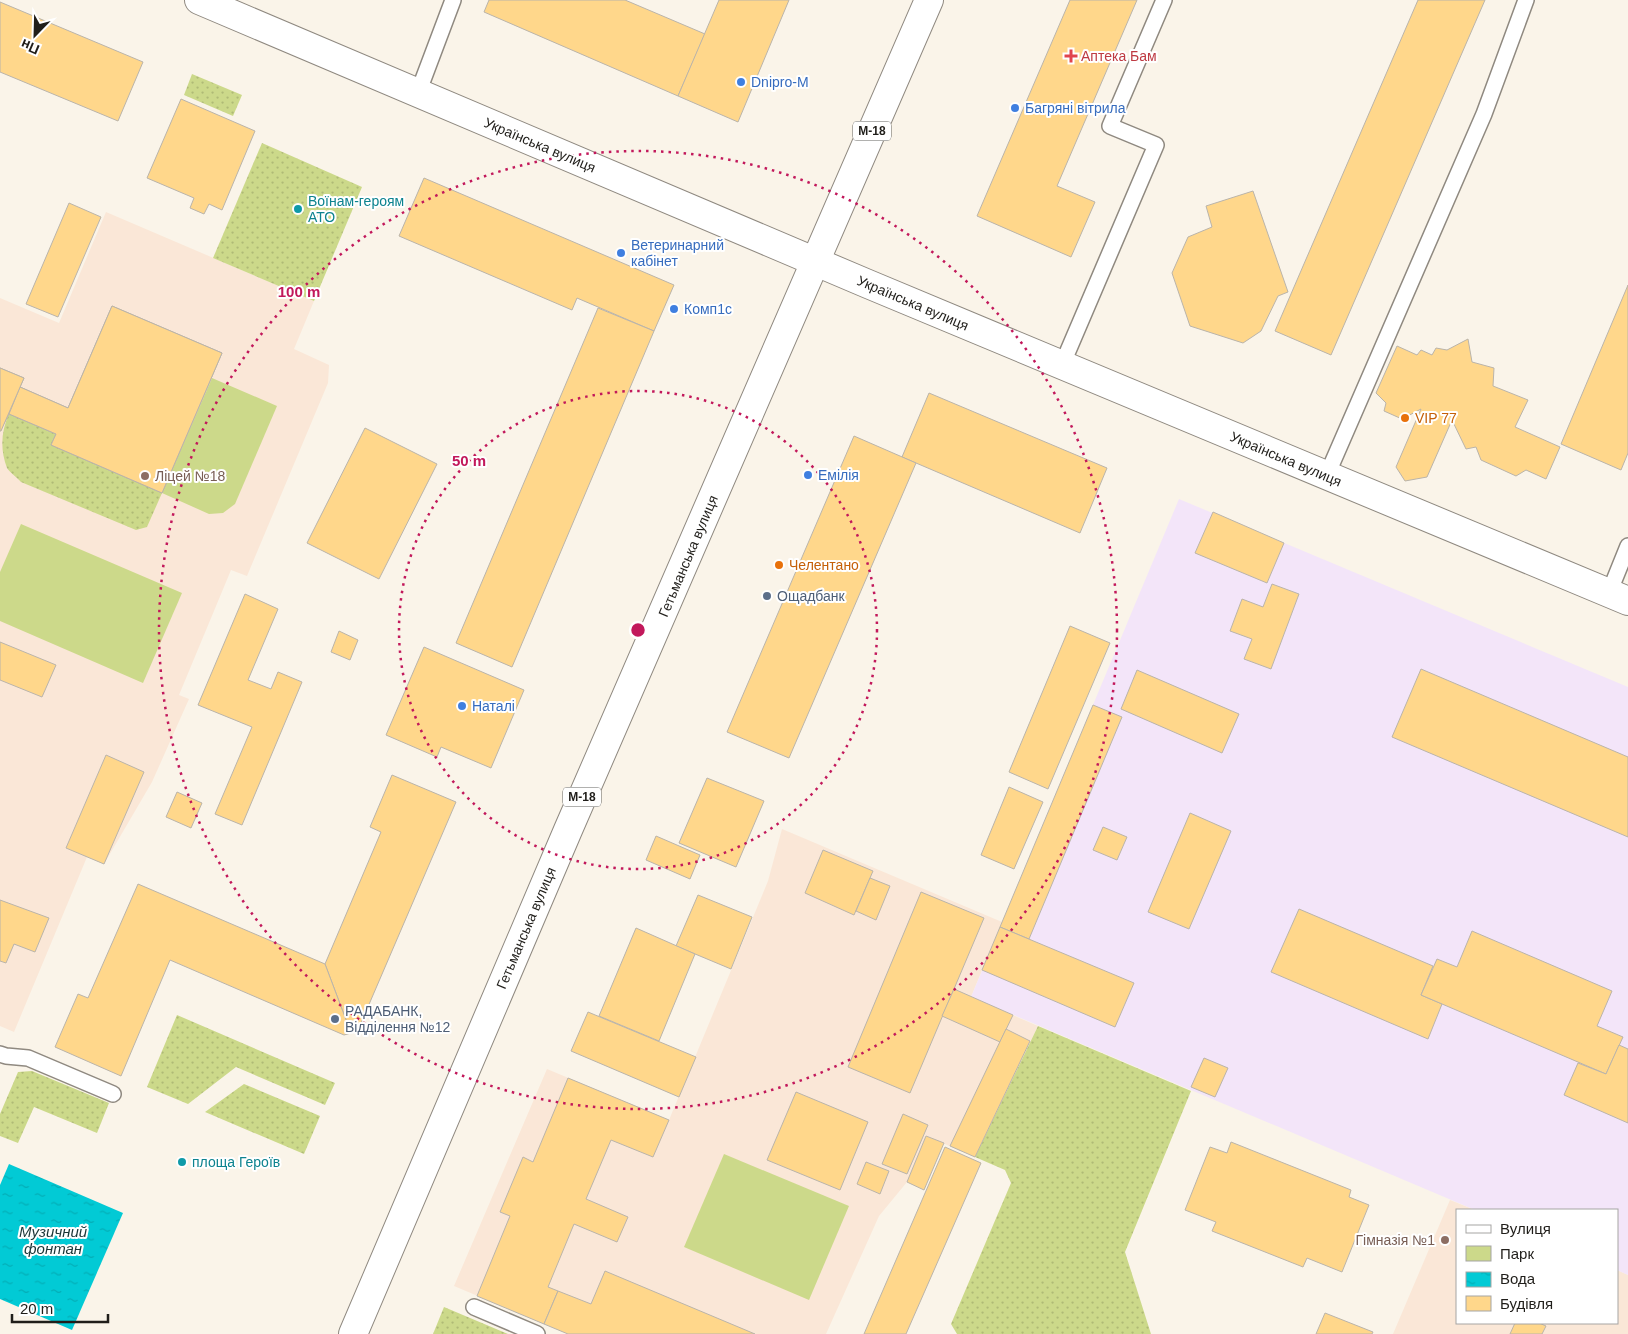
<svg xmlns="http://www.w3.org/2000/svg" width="1628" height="1334" font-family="Helvetica,sans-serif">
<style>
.education{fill:#fae7d7}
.medical{fill:#f3e5f9}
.green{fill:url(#green-dots)}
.pitch{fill:#ccd98a}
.water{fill:url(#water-ripples)}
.building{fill:#ffd78b;stroke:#bab4aa}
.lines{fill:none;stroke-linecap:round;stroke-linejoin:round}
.lane-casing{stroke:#8f8980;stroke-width:18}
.street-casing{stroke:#8f8980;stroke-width:30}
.highway-casing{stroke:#8f8980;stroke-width:30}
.lane{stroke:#fff;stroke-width:15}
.street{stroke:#fff;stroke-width:28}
.highway{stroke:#fff;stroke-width:28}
.ring{fill:none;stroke:#c2185b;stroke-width:2.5;stroke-dasharray:2.5 5}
.health-dot{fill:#e0444e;stroke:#fff;stroke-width:2}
.shop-dot{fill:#3f7fe0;stroke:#fff;stroke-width:2}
.culture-dot{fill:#0f9aa8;stroke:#fff;stroke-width:2}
.food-dot{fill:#e8710a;stroke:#fff;stroke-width:2}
.education-dot{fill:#8d6e63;stroke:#fff;stroke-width:2}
.service-dot{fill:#5c6f8a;stroke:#fff;stroke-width:2}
.labels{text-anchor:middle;stroke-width:4;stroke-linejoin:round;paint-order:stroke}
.shield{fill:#fff;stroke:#63625f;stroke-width:1}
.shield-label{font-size:12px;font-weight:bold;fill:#201e1a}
.health-label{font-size:14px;fill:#be3a42;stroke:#fff;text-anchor:start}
.shop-label{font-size:14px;fill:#366cbe;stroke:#fff;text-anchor:start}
.street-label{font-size:14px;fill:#201e1a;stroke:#fff}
.culture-label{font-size:14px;fill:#0d838f;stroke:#fff;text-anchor:start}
.food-label{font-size:14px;fill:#c56008;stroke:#fff;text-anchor:start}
.education-label{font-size:14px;fill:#785e54;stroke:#fff;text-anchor:start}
.service-label{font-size:14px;fill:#4e5e75;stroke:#fff;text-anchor:start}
.water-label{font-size:15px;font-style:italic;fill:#1c3638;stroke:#fff}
.centre{fill:#c2185b;stroke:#fff;stroke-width:2.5}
.ring-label{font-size:15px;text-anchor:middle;font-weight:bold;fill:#c2185b;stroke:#fff;stroke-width:4;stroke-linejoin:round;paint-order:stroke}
</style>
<defs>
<pattern id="green-dots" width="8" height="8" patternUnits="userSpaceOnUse" patternTransform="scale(1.25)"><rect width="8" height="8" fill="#ccd98a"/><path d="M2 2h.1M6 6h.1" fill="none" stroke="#afba76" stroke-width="1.8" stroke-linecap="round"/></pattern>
<pattern id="water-ripples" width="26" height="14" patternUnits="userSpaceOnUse" patternTransform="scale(1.25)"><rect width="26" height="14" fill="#02cad5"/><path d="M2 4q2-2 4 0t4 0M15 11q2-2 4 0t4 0" fill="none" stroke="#03adb6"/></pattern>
</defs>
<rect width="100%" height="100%" fill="#faf4e9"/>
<g class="education">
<path d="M106,212l208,89 -20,48 35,16 -1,18 -81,193 -16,-6 -52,125 10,4 -37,83 -48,82 -17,-7 -73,175 -14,-6v-728l59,25z"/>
<path d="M782,829l220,93 -31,75 67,29 -63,131 -49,-21 -19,46 -28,34 -53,118h-258l-114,-48 93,-217 122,51 99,-239z"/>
<path d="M1450,1200l25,10h-18v113h160v-53l11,5v59h-235z"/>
</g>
<path class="medical" d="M1179,499l449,188v588l-11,-5v-60h-142l-504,-213z"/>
<g class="green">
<path d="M192,74l50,21 -9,21 -49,-21z"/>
<path d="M262,143l100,44 -48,114 -101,-43z"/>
<path d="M9,414l47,20 -4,11 110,48 -15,34 -11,3 -115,-48c-4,-5 -11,-9 -14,-14 -7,-18 -6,-37 2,-54z"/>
<path d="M177,1015l158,68 -10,22 -89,-38 -48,37 -41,-17z"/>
<path d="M1038,1026l153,65 -66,161 26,82h-194l-6,-10 60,-141 -6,-13 -30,-13z"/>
<path d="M32,1071l77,32 -12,30 -63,-26 -16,36 -18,-7v-22l18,-42z"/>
<path d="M244,1084l76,32 -16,38 -99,-42z"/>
<path d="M444,1307l64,27h-75z"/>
</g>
<g class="pitch">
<path d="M212,378l65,28 -42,98 -12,9 -14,1 -47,-21z"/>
<path d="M21,524l161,69 -39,90 -143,-62v-49z"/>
<path d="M724,1154l125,52 -40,94 -125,-53z"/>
</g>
<path class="water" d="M9,1164l114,49 -51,117 -72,-31v-114z"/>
<g class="building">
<path d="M489,0h136l80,34 -27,62 -194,-84z"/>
<path d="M719,0h70l-51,122 -60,-26z"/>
<path d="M1070,0h67l-80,186 38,16 -24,55 -94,-41z"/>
<path d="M1418,0h67l-154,355 -56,-24z"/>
<path d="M0,2l143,60 -25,59 -118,-49z"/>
<path d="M181,99l74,32 -33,79 -13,-6 -5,10 -14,-6 4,-10 -47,-20z"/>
<path d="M424,178l250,107 -20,46 -77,-33 -5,12 -173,-74z"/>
<path d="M1253,191l35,101 -10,4 -17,35 -18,12 -53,-17 -18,-53 16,-36 24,-10 -6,-21z"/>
<path d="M69,203l32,14 -43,100 -32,-13z"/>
<path d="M1628,285v168l-7,17 -60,-26z"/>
<path d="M112,306l110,47 -60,140 -111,-48 5,-11 -47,-20 -9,17v-63l24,10 -4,9 48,21z"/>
<path d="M112,306l110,47 -60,140 -111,-48 5,-11 -47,-20 11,-27 48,21z"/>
<path d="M598,308l56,23 -142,336 -56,-24z"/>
<path d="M1468,339l4,23 22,6 -1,18 35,14 -13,27 45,20 -14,32 -20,-9 -10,6 -35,-16 -5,-13 -10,2 -14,-29 -25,57 -22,4 -9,-14 25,-58 -19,10 -18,-8 2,-8 -10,-10 21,-47 20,9 4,-5 11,5 4,-7 11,2z"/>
<path d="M0,368l24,10 -23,53h-1z"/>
<path d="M929,393l178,75 -27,65 -178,-76z"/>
<path d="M365,428l72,36 -58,115 -72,-36z"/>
<path d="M854,436l62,27 -127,295 -62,-26z"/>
<path d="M1213,512l71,31 -17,40 -72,-30z"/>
<path d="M1272,584l27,10 -28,75 -27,-10 8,-20 -22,-8 12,-32 21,8z"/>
<path d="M245,594l33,15 -30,71 23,9 7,-17 24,10 -60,143 -27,-11 37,-87 -54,-22z"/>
<path d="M1070,626l40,17 -62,146 -39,-17z"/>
<path d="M339,631l19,9 -8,20 -19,-8z"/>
<path d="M0,642l56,23 -14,32 -42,-17z"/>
<path d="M424,647l100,43 -33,78 -50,-21 -4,10 -51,-22z"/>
<path d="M1421,669l207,88v80l-236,-100z"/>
<path d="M1137,670l102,44 -17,39 -101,-44z"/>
<path d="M1093,705l29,12 -93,222 -29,-12z"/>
<path d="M106,755l38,17 -40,92 -38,-16z"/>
<path d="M392,775l64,27 -98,228 -7,3 -26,-69 56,-132 -11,-5z"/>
<path d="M707,778l57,23 -28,66 -57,-24z"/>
<path d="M1009,787l34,15 -29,67 -33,-14z"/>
<path d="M177,792l25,11 -11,25 -25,-11z"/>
<path d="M1190,813l41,18 -42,98 -41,-17z"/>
<path d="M1103,827l24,10 -10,23 -24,-10z"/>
<path d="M656,836l44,19 -10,24 -44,-19z"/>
<path d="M823,850l50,21 -19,44 -49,-22z"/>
<path d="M870,878l20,8 -14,34 -20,-9z"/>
<path d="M138,884l187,80 26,69 -7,2 -174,-75 -49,116 -66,-29 23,-53 10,4z"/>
<path d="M921,892l63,26 -74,175 -62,-26z"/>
<path d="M698,895l54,22 -21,52 -55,-23z"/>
<path d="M0,900l49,18 -14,34 -21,-8 -8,19 -6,-2z"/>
<path d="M1299,909l134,57 -12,29 21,9 -14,35 -157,-67z"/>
<path d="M1000,927l134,56 -19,44 -133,-57z"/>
<path d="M636,928l59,26 -36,87 -60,-25z"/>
<path d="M1472,931l140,60 -15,35 26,11 -17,37 -185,-79 16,-36 20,8z"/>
<path d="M954,989l59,26 -13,27 -58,-26z"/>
<path d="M588,1012l108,45 -17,40 -108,-46z"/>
<path d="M1006,1029l24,12 -55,116 -25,-11z"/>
<path d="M1619,1045l9,4v74l-64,-28 14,-32 28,11z"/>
<path d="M1204,1058l24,10 -13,29 -24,-10z"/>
<path d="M568,1078l101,42 -16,37 -42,-17 -25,59 42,18 -11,25 -43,-18 -26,63 10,4 -14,33 -67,-28 33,-80 -10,-4 23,-55 10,5z"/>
<path d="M796,1092l72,30 -28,68 -73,-30z"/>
<path d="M903,1114l25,11 -21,49 -25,-10z"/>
<path d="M926,1136l18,7 -20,47 -17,-8z"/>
<path d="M1231,1142l120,48 -2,7 20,8 -27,67 -35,-14 -4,9 -91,-36 4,-9 -31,-12 25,-63 17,6z"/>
<path d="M945,1147l36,16 -75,171h-42z"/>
<path d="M866,1162l23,9 -9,23 -23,-10z"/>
<path d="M605,1271l150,63h-187l-24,-10 14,-33 33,13z"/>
<path d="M1325,1313l48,19 -1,2h-56z"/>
<path d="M1515,1323h24l7,3 -4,8h-32z"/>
</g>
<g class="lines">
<g class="lane-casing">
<g id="lane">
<path d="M418,93l35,-93"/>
<path d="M1062,365l94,-220 -46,-19 54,-126"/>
<path d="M1327,475l157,-361 42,-114"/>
<path d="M1609,593l19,-47"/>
<path d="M0,1054l6,2 22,2 85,36"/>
<path d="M474,1307l63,27"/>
</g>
</g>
<g class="street-casing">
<path id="street" d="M199,0l669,284 760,317"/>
</g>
<g class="highway-casing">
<path id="highway" d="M353,1334l215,-504 361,-830"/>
</g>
<use href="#lane" class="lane"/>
<use href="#street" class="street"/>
<use href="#highway" class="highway"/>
</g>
<g class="ring">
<circle cx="638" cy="630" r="239"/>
<circle cx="638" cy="630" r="479"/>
</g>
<path class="health-dot" d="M1068.5 48.5h5v5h5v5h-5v5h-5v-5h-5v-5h5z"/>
<g class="shop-dot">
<circle cx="741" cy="82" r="5"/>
<circle cx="1015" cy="108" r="5"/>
<circle cx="621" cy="253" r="5"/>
<circle cx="674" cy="309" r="5"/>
<circle cx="808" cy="475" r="5"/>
<circle cx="462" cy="706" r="5"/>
</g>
<g class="culture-dot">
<circle cx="298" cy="209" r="5"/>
<circle cx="182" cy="1162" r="5"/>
</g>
<g class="food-dot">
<circle cx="1405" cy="418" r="5"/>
<circle cx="779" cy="565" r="5"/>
</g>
<g class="education-dot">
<circle cx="145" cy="476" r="5"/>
<circle cx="1445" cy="1240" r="5"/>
</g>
<g class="service-dot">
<circle cx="767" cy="596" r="5"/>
<circle cx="335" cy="1019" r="5"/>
</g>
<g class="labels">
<g class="shield">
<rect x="853" y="121.5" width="38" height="19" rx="4"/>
<rect x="563" y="787.5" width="38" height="19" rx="4"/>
</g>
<g class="shield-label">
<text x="872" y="135">М-18</text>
<text x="582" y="801">М-18</text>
</g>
<g class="health-label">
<text x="1081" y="61">Аптека Бам</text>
</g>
<g class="shop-label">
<text x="751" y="87">Dnipro-M</text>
<text x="1025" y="113">Багряні вітрила</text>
<text x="631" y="250">Ветеринарний<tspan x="631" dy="16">кабінет</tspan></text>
<text x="684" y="314">Комп1с</text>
<text x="818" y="480">Емілія</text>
<text x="472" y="711">Наталі</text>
</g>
<g class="street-label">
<text transform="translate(540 145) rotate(23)" y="5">Українська вулиця</text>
<text transform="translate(913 303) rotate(23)" y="5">Українська вулиця</text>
<text transform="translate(1286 459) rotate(23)" y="5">Українська вулиця</text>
<text transform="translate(688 556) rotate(-67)" y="5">Гетьманська вулиця</text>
<text transform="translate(526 928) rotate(-67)" y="5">Гетьманська вулиця</text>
</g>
<g class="culture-label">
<text x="308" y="206">Воїнам-героям<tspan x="308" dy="16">АТО</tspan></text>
<text x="192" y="1167">площа Героїв</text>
</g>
<g class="food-label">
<text x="1415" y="423">VIP 77</text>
<text x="789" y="570">Челентано</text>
</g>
<g class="education-label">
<text x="155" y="481">Ліцей №18</text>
<text x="1435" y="1245" text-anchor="end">Гімназія №1</text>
</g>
<g class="service-label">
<text x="777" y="601">Ощадбанк</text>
<text x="345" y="1016">РАДАБАНК,<tspan x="345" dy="16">Відділення №12</tspan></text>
</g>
<g class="water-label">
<text x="53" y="1237">Музичний<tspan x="53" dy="17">фонтан</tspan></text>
</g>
</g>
<circle cx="638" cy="630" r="8" class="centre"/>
<g class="ring-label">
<text x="299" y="297">100 m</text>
<text x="469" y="466">50 m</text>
</g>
<rect x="1456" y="1209" width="162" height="115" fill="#ffffff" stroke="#a6a5a3"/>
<rect x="1466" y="1225" width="25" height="8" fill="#ffffff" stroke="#a6a5a3"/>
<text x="1500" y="1234" font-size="15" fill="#201e1a">Вулиця</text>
<rect x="1466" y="1246" width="25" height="15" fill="#ccd98a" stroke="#a6a5a3"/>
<text x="1500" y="1259" font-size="15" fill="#201e1a">Парк</text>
<rect x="1466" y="1272" width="25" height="15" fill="url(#water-ripples)" stroke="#a6a5a3"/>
<text x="1500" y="1284" font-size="15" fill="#201e1a">Вода</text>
<rect x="1466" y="1296" width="25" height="15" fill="#ffd78b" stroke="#a6a5a3"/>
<text x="1500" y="1309" font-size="15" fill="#201e1a">Будівля</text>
<g transform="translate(35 35) rotate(203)" stroke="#ffffff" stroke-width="4" paint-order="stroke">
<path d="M0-4L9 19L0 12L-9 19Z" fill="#201e1a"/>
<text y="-8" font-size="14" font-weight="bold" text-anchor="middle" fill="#201e1a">Пн</text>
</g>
<path d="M12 1314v8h96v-8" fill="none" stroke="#201e1a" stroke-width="2.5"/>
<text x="20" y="1314" font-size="15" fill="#201e1a" stroke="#ffffff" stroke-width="4" paint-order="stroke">20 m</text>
</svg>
